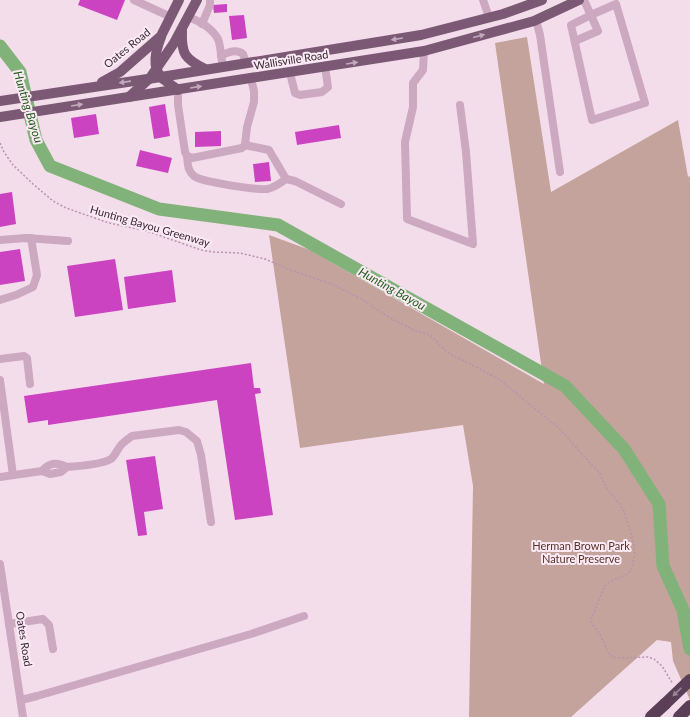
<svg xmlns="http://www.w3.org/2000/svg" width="690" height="717" font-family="Lato,sans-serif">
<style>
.green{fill:#c4a39c}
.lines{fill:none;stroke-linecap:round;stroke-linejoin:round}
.river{stroke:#81b27a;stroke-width:13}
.building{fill:#cb43c0}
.path{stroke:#b892ae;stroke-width:1.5;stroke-dasharray:2 2;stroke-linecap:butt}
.minor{stroke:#cca8c1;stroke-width:8}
.major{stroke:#7b5975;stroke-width:10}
.highway{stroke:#5a3f56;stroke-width:12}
.highway-bridge{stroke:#5a3f56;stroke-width:12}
.oneway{fill:#c1a9bb}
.oneway2{fill:#9a8395}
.labels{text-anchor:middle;stroke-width:4;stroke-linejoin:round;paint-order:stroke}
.street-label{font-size:11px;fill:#392936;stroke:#fbeaf4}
.park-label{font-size:11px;fill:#58342b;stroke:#fbeaf4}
.water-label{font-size:12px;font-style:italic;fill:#225d1c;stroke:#fbeaf4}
</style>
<rect width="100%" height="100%" fill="#f4ddeb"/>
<path class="green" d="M527,37l24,155 127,-72 10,57 2,-1v524l-17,-39 -2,-19 -14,-2 -86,77h-102l4,-231 -10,-61 -163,23 -31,-213 41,15 234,134 -49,-341z"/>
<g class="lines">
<path class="river" d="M0,46l20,26 16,68 14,26 109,43 119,16 287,161 59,63 35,55 4,62 20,44 7,39"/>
</g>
<g class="building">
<path d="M80,0h45l-8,20 -39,-15z"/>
<path d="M227,4v8l-13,1 -1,-8z"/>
<path d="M244,15l3,23 -15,2 -3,-24z"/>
<path d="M165,104l5,32 -16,3 -5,-32z"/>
<path d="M96,114l3,20 -25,4 -3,-20z"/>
<path d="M339,125l2,13 -44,7 -2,-13z"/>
<path d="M221,131v15l-26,1v-15z"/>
<path d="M140,150l32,8 -4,15 -32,-7z"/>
<path d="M269,162l2,19 -16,1 -2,-18z"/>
<path d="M12,192l4,32 -16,3v-33z"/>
<path d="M20,249l5,32 -25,4v-33z"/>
<path d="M115,259l8,51 -48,7 -8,-51z"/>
<path d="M172,270l4,32 -48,7 -4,-32z"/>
<path d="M251,363l3,25h6l1,5 -6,1 18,121 -38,5 -18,-120 -169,25v-5l-20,3 -4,-27z"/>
<path d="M155,456l8,53 -19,3 3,23 -9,1 -12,-76z"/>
</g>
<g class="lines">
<path class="path" d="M0,143l4,9 9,13 20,19 20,17 13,7 43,15 38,8 54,19 12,2 27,1 25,6 23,10 46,16 27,14 26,17 15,8 14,7 14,4 13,13 7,6 34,17 16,9 50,41 6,4 34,38 9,9 8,17 12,14 5,8 8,26 3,14 -2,13 -2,7 -5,4 -17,7 -5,5 -7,19 -6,13 1,5 8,10 9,20 4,3 5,1 30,-1 6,2 8,7 11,18"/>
<g class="minor">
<path d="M134,0l37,17"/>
<path d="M483,0l6,17"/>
<path d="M616,4l29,99 -53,17 -21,-95 20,-10z"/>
<path d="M188,17c11,4 24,11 30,22 3,7 3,20 5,28"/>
<path d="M536,20l4,15 20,137"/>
<path d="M202,24l8,-19v-5"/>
<path d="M575,41l23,-10 -14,-31"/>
<path d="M424,51l-1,19 -10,13v24l-8,35 2,77 66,25 -7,-92 -6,-47"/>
<path d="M221,56c7,-4 16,-7 22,-2l3,9"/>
<path d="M290,73l5,20 5,2 22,-3 6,-5 -3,-20"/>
<path d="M178,90v15l7,47 2,4 5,2 50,-10 3,-3 2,-18 7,-25v-11l-3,-12"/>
<path d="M245,145l24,5 17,29"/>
<path d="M187,156c1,8 0,14 7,20 8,6 61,14 73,13 7,-1 13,-6 19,-10l9,2 46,23"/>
<path d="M0,240l26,-2 42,3"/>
<path d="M0,300l16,-5 17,-8 4,-12 -6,-37"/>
<path d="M0,359l24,-3 3,2 3,26"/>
<path d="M0,380l13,95"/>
<path d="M67,467c10,-1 35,-2 44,-8 4,-3 7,-11 11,-15 3,-3 6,-5 10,-8l47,-6 7,2 11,9 4,14 10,67"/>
<path d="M0,477l42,-6 8,3 11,-2 6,-5c-10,-5 -17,-5 -25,4"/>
<path d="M0,564l23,153"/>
<path d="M9,624l34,-5 6,6 4,24"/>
<path d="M21,700l16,-4 214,-62 53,-18"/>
</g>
<g class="major">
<path d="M182,31c-1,23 3,28 23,38"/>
<path d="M161,37c-5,13 -10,30 1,41 5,4 11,8 16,12"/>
<path d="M102,82l18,-10 41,-36 18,-36"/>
<path d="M129,97l21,-19 24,-35 23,-43"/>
<path d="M0,101l161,-24 260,-42 82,-21 39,-14"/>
<path d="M0,117l424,-66 110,-30 45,-21"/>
</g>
<path class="highway" d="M651,717l14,-13"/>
<g class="highway-bridge">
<path d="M665,704l25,-24"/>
<path d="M679,717l11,-11"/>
</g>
</g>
<defs><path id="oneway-solid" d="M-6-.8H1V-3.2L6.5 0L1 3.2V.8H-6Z"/></defs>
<g class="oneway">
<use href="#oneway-solid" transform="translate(479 36) rotate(-15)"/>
<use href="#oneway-solid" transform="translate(397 39) rotate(171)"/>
<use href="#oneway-solid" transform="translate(352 63) rotate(-9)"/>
<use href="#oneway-solid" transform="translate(125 82) rotate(172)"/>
<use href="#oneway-solid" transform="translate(196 87) rotate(-9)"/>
<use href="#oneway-solid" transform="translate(77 105) rotate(-9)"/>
</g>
<use class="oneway2" href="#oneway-solid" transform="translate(677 692) rotate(136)"/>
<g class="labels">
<g class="street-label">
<text transform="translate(127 48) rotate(-39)" y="4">Oates Road</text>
<text transform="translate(291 60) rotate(-9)" y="4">Wallisville Road</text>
<text transform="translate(150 226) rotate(16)" y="4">Hunting Bayou Greenway</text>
<text transform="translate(24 639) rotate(81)" y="4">Oates Road</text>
</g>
<g class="park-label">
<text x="581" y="550">Herman Brown Park<tspan x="581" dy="13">Nature Preserve</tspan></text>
</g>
<g class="water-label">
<text transform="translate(28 107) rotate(73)" y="4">Hunting Bayou</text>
<text transform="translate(392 289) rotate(29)" y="4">Hunting Bayou</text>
</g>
</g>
</svg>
